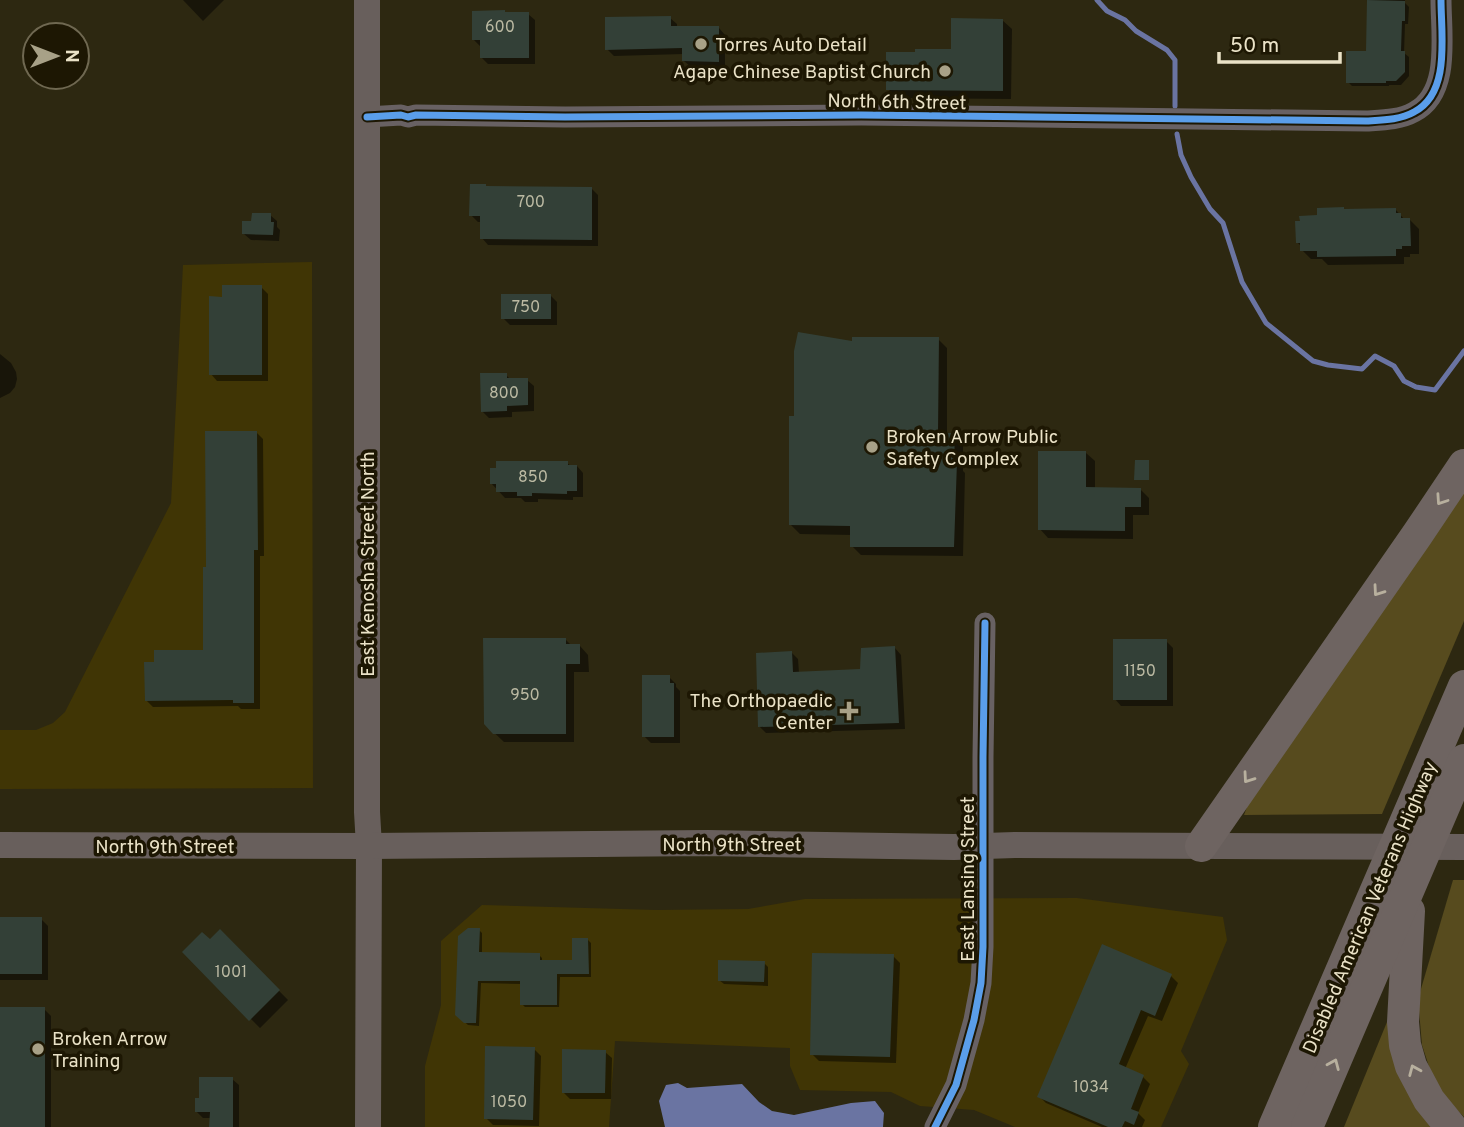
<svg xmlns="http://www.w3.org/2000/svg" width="1464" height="1127" font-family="Overpass,sans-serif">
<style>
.built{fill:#403505}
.green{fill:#574b1e}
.water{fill:#6a74a2}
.shadow{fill:#0007}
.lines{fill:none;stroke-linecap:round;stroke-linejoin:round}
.stream{stroke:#6a74a2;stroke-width:5}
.building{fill:#334037}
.minor{stroke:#686163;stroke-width:21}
.major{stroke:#685f5c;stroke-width:26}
.highway{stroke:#6e6461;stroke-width:32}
.cycleway-casing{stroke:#1d1703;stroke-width:11}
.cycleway{stroke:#5a9eea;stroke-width:7}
.oneway{stroke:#b8b09e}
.poi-dot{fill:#a8a187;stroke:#1d1703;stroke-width:2.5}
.labels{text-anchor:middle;stroke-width:7;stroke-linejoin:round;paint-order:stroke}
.number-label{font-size:16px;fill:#bcbaa3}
.poi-label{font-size:19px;fill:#eae2c7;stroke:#1d1703;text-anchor:start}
.street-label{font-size:19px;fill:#eae2c7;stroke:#1d1703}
</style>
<rect width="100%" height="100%" fill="#2d2811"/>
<g class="built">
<path d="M312,262l1,526 -313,1v-59h36l17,-7 12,-11 106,-209 12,-238z"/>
<path d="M1077,898l146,19 4,23 -46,111 8,13 -28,63h-146l-41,-17 -54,-4 -29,-14 -91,-2 -10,-24v-18l-175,-7 -6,86h-184v-61l16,-61v-64l41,-36 174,5 92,-1 57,-10z"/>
</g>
<g class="green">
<path d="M1464,482v139l-82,193 -138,1 6,-16z"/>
<path d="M1453,880h11v237l-28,-29 -14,-43 -4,-46z"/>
<path d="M1396,1000l43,127h-95z"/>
</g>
<path class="water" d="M678,1083l9,5 55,-4 17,18 13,9 22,4 57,-12 24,-2 9,12 -1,14h-218l-6,-26 7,-16z"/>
<g class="shadow">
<path d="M183,0h41l-21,21z"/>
<path d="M1369,0h36v3l4,4 -1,17h-3l-1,29 5,4v19l-8,9h-12v1h-37l-4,-4 20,-29z"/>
<path d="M507,14h21l7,6v44h-47l-6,-6 -2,-12 -6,-6z"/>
<path d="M670,18l7,6v3l42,1 6,7v33l-34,-1 -7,-6v-7l-70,2 -7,-7z"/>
<path d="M1002,20l10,9 -1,70 -114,-1 -9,-9z"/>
<path d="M591,188l7,7v51l-110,-1 -6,-7v-16h-4l-7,-7z"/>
<path d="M1395,209l9,10 6,1 9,9v25h-9v3h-6v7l-76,1 -6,-6h-11l-9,-9v-3l-5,-5 49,-31z"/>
<path d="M270,215l7,6v6l3,3 -1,11 -28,-1 -7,-6 9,-11z"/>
<path d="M261,287l7,7v87h-51l-6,-7z"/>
<path d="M550,295l7,7v23h-47l-7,-7z"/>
<path d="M938,339l9,9v87h7l9,9v27l2,2 -2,83 -102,-1 -9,-9v-11l-52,-1 -9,-9 5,-107 58,-75z"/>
<path d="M0,354l11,9 5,9 1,7 -2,8 -5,6 -10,5z"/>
<path d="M506,375l5,5h16l7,6v25l-22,1v5l-23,1 -7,-7z"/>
<path d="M256,432l7,7 1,117h-4v153h-19l-3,-3 -85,1 -7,-7 59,-49 2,-82z"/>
<path d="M1086,453l9,8v28h45l9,9v17h-16v24l-85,-1 -8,-9z"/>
<path d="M567,463l4,3h6l6,7v24h-10v3l-35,-1v3h-13l-4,-4h-16l-14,-15z"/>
<path d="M566,640l6,6h8l8,9 1,17h-15v70h-70l-19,-18z"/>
<path d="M1166,641l7,7v58h-52l-6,-7z"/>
<path d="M895,648l6,7 4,74 -139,4 -7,-7 33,-73 6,6 1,14 62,-2z"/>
<path d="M669,677l7,7v3l4,4v52h-29l-7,-7z"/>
<path d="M0,919h41l7,7v54h-48z"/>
<path d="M479,930l3,3v21l57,1 3,3v4h32l14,-22 3,3v34h-31l-1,30h-34l-3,-3v-20l-41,-1 -2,43 -11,-1 -12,-11z"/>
<path d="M220,931l68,69 -28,28 -76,-76 26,-10z"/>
<path d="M1103,947l68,29 7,7 -16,38 -14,-5 -23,53 18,8 7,7 -12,29 7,7 -3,7h-40l-56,-24 -7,-7z"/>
<path d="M893,956l7,7 -4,100 -77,-2 -7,-7z"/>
<path d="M764,963l4,4v19l-44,-2 -5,-4z"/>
<path d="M0,1009h44l7,7v111h-51z"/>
<path d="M534,1049l7,7 -2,70 -46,-1 -7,-7z"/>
<path d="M605,1052l7,6 -1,41h-41l-7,-7z"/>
<path d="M232,1079l7,6v42h-28v-9h-8l-7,-7z"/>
</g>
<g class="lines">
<g class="stream">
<path d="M1097,0l10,11 18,9 11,11 31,19 8,10v46"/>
<path d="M1177,134l4,21 10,22 19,32 13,14 19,59 24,41 47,38 15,4 34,4 13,-13 19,10 10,15 12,6 19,3 29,-39"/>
</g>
</g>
<g class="building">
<path d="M1367,0l38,1v20h-3l-1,30h4v21l-9,9h-10v2h-40v-32h20z"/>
<path d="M505,10v2h24v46h-49v-18h-8v-29z"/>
<path d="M671,16v10h48v36l-37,-1v-13l-77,2v-33z"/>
<path d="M951,18l52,1v72l-117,-1v-38h29v-3h36z"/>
<path d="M470,184h16v2l106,1v53l-112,-1v-23h-11z"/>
<path d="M1344,207v2l52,-1v5h5v5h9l1,28h-9v3h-6v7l-79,1v-6h-17v-8h-4l-1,-22h5l-1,-5 18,-1v-7z"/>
<path d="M252,213h19v9h3l-1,13 -31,-1v-13h9z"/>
<path d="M222,285h40v90h-53v-79l13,1z"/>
<rect x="501" y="294" width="50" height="25"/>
<path d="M798,332l54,9v-4h87l-1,96h16l1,28 2,1 -3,85h-104v-21l-61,-1v-109h5v-65z"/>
<path d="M480,373h27v5h21v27l-21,1v5l-26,1z"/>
<path d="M205,431h52l1,119h-4v153h-21v-3l-88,1 -1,-39h10v-12h49v-83h3z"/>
<path d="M1038,451h48v36l55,1v19h-16v24l-87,-1z"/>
<path d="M1135,460h14v20h-15z"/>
<path d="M496,461h72v4h9v26h-10v3l-35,-1v3h-15v-4h-21v-8h-6v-16h6z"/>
<path d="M483,638h83v6h14v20h-14v70h-73l-9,-10z"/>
<rect x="1113" y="639" width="54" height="61"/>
<path d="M895,646l4,77 -141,4 -2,-74 36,-2 1,21 67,-3 1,-21z"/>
<path d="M642,675h28v8h4v54h-32z"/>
<rect x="0" y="917" width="42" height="57"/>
<path d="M468,928h12l-1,24 61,1v7h32v-22h16l1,36h-32v31h-37v-24h-42l-2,42h-12l-9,-8 3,-79z"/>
<path d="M220,929l60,61 -31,31 -67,-69 20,-20 8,7z"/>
<path d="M1102,944l70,30 -17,42 -14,-6 -22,54 25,11 -13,34 8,3 -5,13 -9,-4 -3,6h-14l-71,-30z"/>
<path d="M812,953l82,1 -4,103 -80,-2z"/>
<path d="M718,960l47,1 -1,21 -46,-1z"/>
<rect x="0" y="1007" width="45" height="120"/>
<path d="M485,1046l50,1 -2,73 -49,-1z"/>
<path d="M562,1049l44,1 -1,43h-43z"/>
<path d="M199,1077h34v50h-24l1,-15h-15v-14h4z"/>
</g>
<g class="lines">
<g class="minor">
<path d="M367,117l34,-2 7,2 8,-2 149,2 296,-2 505,6c16,-1 34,-1 48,-9 37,-19 27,-77 27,-112"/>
<path d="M935,1127l21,-42 18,-65 7,-37 2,-36v-190l2,-134"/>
</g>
<g class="major">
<path d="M367,0v812l2,34 -1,281"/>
<path d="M0,845l369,1 339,-3 246,4 61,-2 449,2"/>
</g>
<g class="highway">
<path d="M1201,846l216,-311 47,-70"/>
<path d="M1409,911l-6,111 2,23 6,21 18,34 22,27"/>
<path d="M1274,1127l190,-441"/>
<path d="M1307,1127l157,-367"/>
</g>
<g class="cycleway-casing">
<g id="cycleway">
<path d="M367,117l34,-2 7,2 8,-2 149,2 296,-2 505,6c16,-1 34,-1 48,-9 37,-19 27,-77 27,-112"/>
<path d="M935,1127l21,-42 18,-65 7,-37 2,-36v-190l2,-134"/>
</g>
</g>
<use href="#cycleway" class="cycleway"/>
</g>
<defs><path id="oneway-chevron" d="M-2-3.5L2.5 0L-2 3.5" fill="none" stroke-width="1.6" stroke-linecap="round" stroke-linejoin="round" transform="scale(1.75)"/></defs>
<g class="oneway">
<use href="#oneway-chevron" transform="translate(1441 500) rotate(124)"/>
<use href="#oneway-chevron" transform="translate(1378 591) rotate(125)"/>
<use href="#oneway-chevron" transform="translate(1248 778) rotate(125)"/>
<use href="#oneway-chevron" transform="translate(1334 1064) rotate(-67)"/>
<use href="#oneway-chevron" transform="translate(1414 1070) rotate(-113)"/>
</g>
<g class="poi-dot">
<circle cx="701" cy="44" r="7"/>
<circle cx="945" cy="71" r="7"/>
<circle cx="872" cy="447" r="7"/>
<path d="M845.5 700.5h7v7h7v7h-7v7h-7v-7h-7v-7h7z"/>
<circle cx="38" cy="1049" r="7"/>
</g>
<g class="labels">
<g class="number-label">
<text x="500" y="32">600</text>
<text x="531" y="207">700</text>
<text x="526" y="312">750</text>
<text x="504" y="398">800</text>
<text x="533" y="482">850</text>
<text x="1140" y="676">1150</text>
<text x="525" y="700">950</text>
<text x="231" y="977">1001</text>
<text x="1091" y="1092">1034</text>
<text x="509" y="1107">1050</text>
</g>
<g class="poi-label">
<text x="715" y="51">Torres Auto Detail</text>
<text x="931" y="78" text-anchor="end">Agape Chinese Baptist Church</text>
<text x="886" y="443">Broken Arrow Public<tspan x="886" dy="22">Safety Complex</tspan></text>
<text x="833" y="707" text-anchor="end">The Orthopaedic<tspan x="833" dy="22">Center</tspan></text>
<text x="52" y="1045">Broken Arrow<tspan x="52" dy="22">Training</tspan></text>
</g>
<g class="street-label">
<text transform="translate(897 101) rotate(1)" y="7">North 6th Street</text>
<text transform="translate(367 564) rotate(-90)" y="7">East Kenosha Street North</text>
<text x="732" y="851">North 9th Street</text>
<text x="165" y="853">North 9th Street</text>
<text transform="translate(967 879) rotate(-90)" y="7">East Lansing Street</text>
<text transform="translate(1369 907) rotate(-67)" y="7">Disabled American Veterans Highway</text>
</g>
</g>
<g transform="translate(56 56) rotate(90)"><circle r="33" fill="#1d1703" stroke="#6f6851" stroke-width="2"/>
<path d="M0-5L12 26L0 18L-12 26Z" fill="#a8a187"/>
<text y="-10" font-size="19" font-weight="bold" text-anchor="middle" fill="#eae2c7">N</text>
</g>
<path d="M1219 52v10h121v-10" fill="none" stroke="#eae2c7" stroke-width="3.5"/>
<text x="1230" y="52" font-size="21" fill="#eae2c7" stroke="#1d1703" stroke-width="5" paint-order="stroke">50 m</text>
</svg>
